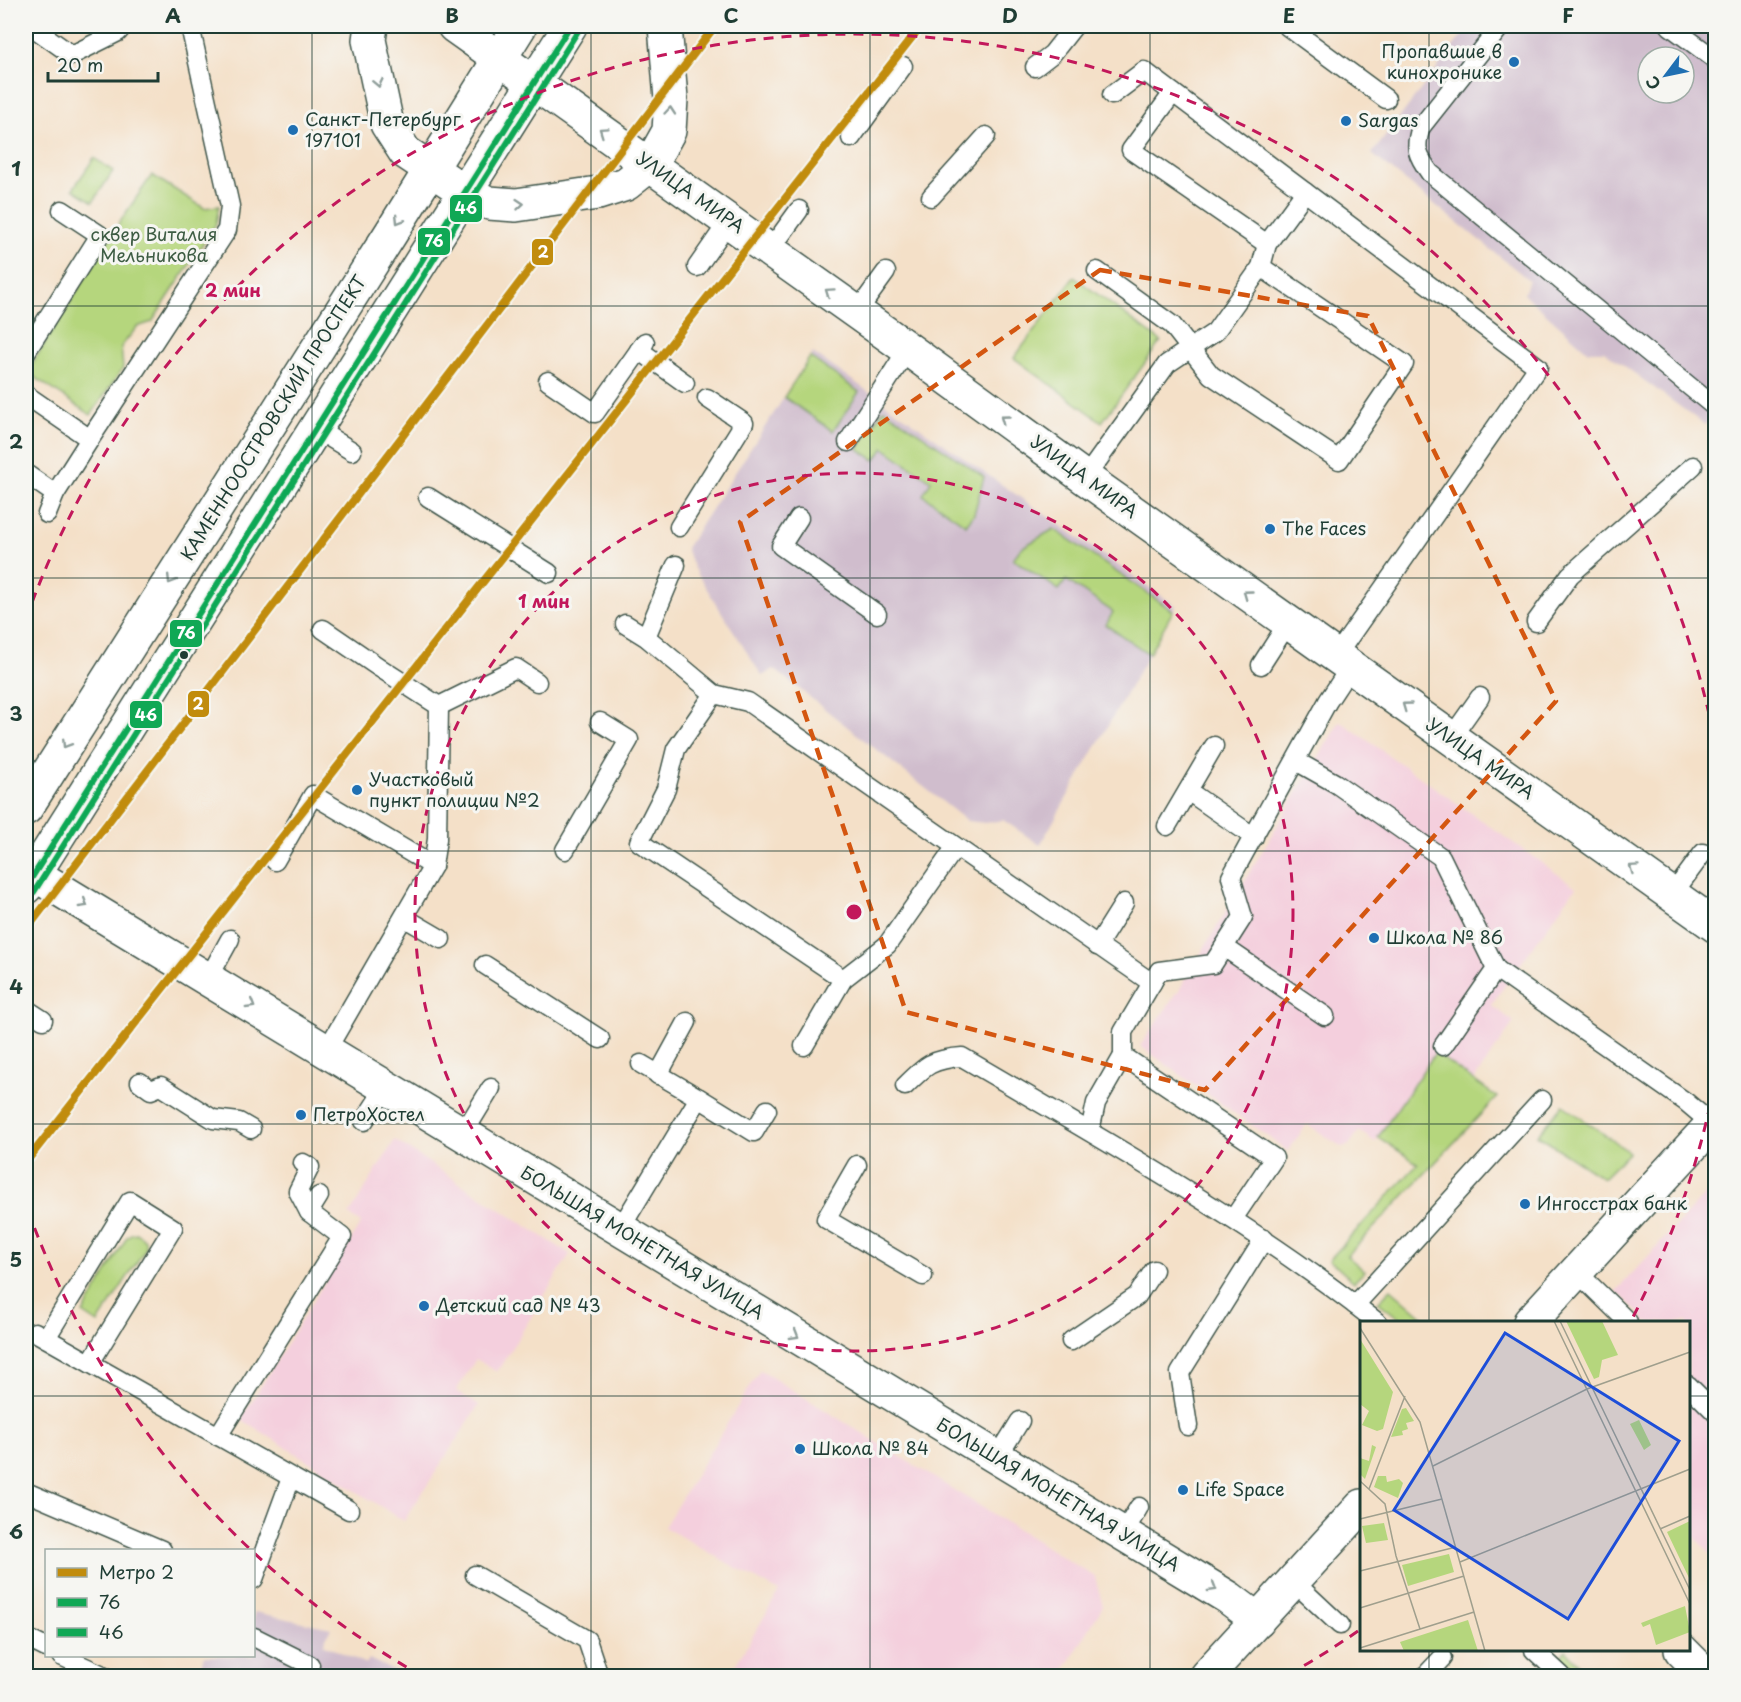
<svg xmlns="http://www.w3.org/2000/svg" width="1741" height="1702" font-family="'Playpen Sans',sans-serif">
<style>
.built{fill:#f4cfdd}
.industrial{fill:#d0bdcd;fill-rule:evenodd}
.green{fill:#b5d67d;stroke:#6a8a58;stroke-width:1.5}
.lines{fill:none;stroke-linecap:round;stroke-linejoin:round}
.lane-casing{stroke:#3f554a;stroke-width:21}
.street-casing{stroke:#3f554a;stroke-width:36}
.secondary-casing{stroke:#3f554a;stroke-width:36}
.primary-casing{stroke:#3f554a;stroke-width:36}
.lane{stroke:#fff;stroke-width:18}
.street{stroke:#fff;stroke-width:33}
.secondary{stroke:#fff;stroke-width:33}
.primary{stroke:#fff;stroke-width:33}
.bus-1-casing{stroke:#f6f6f2;stroke-width:10}
.bus-2-casing{stroke:#f6f6f2;stroke-width:10}
.bus-1{stroke:#10a855;stroke-width:6}
.bus-2{stroke:#10a855;stroke-width:6}
.metro-1-casing{stroke:#f6f6f2;stroke-width:12}
.metro-1{stroke:#c18c0d;stroke-width:8}
.oneway{stroke:#8f9e9a}
.marked{fill:none;stroke:#d45610;stroke-width:4.5;stroke-dasharray:12 8;stroke-linejoin:round}
.grid{fill:none;stroke:#1f3d34;stroke-width:1.5;stroke-opacity:0.55}
.ring{fill:none;stroke:#c2185b;stroke-width:3;stroke-dasharray:10 8}
.poi-dot{fill:#1f6fb2;stroke:#f6f6f2;stroke-width:2}
.bus-dot{fill:#1f3d34;stroke:#f6f6f2;stroke-width:2}
.labels{text-anchor:middle;stroke-width:6;stroke-linejoin:round;paint-order:stroke}
.poi-label{font-size:18px;fill:#1f3d34;stroke:#f6f6f2;text-anchor:start}
.street-label{font-size:18px;fill:#1f3d34;stroke:#f6f6f2}
.park-label{font-size:18px;fill:#3d5c43;stroke:#f6f6f2}
.inset-road{fill:none;stroke:#9f9f8d;stroke-width:1.5}
.view{fill:#1d4ed8;fill-opacity:0.15;stroke:#1d4ed8;stroke-width:3}
.inset-edge{fill:none;stroke:#1f3d34;stroke-width:3}
.centre{fill:#c2185b;stroke:#f6f6f2;stroke-width:3}
.ring-label{font-size:18px;text-anchor:middle;font-weight:bold;fill:#c2185b;stroke:#f6f6f2;stroke-width:6;stroke-linejoin:round;paint-order:stroke}
.line-badge{stroke:#f6f6f2;stroke-width:2}
.badge-label{font-size:16px;text-anchor:middle;font-weight:bold;fill:#fff}
.neatline{fill:none;stroke:#1f3d34;stroke-width:2}
.grid-label{font-size:20px;text-anchor:middle;font-weight:bold;fill:#1f3d34}
</style>
<rect width="100%" height="100%" fill="#f6f6f2"/>
<filter id="ink" filterUnits="userSpaceOnUse"><feTurbulence type="fractalNoise" baseFrequency=".0167" numOctaves="2"/><feDisplacementMap in="SourceGraphic" scale="12" xChannelSelector="R" yChannelSelector="G"/><feConvolveMatrix kernelMatrix="1 2 1 2 8 2 1 2 1" color-interpolation-filters="sRGB"/></filter>
<filter id="wash" filterUnits="userSpaceOnUse"><feTurbulence type="fractalNoise" baseFrequency=".008" numOctaves="4" result="noise"/><feDisplacementMap in="SourceGraphic" scale="24" xChannelSelector="R" yChannelSelector="G"/><feGaussianBlur stdDeviation="1.35" result="paint"/><feColorMatrix in="noise" values="0 0 0 0 0 0 0 0 0 0 0 0 0 0 0 0 0 1.4 0 .05"/><feComposite in="paint" operator="in"/></filter>
<g filter="url(#wash)">
<rect width="100%" height="100%" fill="#f4e0c8"/>
<g class="built">
<path d="M1340,721l236,166 -85,118 23,17 -40,58 14,10 -70,74 -40,-26 -3,4 -16,-11 -10,14 -7,2 -35,-23 -19,27 -148,-105 39,-56z"/>
<path d="M395,1140l69,46 106,68 -73,118 -21,-13 -20,32 23,14 -75,116 -163,-102 120,-196 -12,-8z"/>
<path d="M1715,1184v375l-26,-28 -1,-209h-48l4,-4 -28,-27z"/>
<path d="M760,1370l335,207 8,29 -42,70h-315l-13,-7 46,-77 -115,-65z"/>
</g>
<g class="industrial">
<path d="M1469,26h246v387l-10,12 -101,-74h-16l-64,-57 5,-14 -157,-126zM1648,57h36v36h-36z"/>
<path d="M813,353l363,253 -136,239 -37,-25 -17,3 -19,-2 -193,-152 -12,7 -69,-109 -7,-19z"/>
<path d="M254,1612l77,16 -8,16 43,20 3,-5 36,17h-207l6,-20h50z"/>
</g>
<g class="green">
<path d="M94,158l19,13 -20,31 -20,-13z"/>
<path d="M152,175l52,33 15,-2 -3,18 -64,98 -15,5 -16,20 2,21 -32,47 -64,-43 94,-152z"/>
<path d="M1074,277l87,64 -59,81 -88,-64z"/>
<path d="M810,357l49,35 -26,39 -49,-34z"/>
<path d="M884,409l100,68 -10,37 -8,11 -43,-30 8,-14 -47,-33 -9,12 -17,-11z"/>
<path d="M1054,529l119,82 -24,43 -43,-29 7,-13 -47,-32 -7,10 -46,-31 8,-11z"/>
<path d="M1435,1053l62,44 -150,159 18,15 -11,11 -25,-22 89,-96 -40,-27z"/>
<path d="M1563,1105l66,47 -26,26 -66,-43z"/>
<path d="M136,1233l9,7 1,8 -48,75 -15,-10 44,-76 4,-3z"/>
<path d="M1391,1289l38,33h-25l-26,-20z"/>
<path d="M1566,1650l24,26h-16l-16,-16z"/>
</g>
</g>
<g filter="url(#ink)">
<g class="lines">
<g class="lane-casing">
<g id="lane">
<path d="M31,26l41,29 46,-23 5,-6"/>
<path d="M1287,26l99,73"/>
<path d="M1501,26l-80,101c-7,21 -4,28 9,46l286,235"/>
<path d="M1670,26l46,34"/>
<path d="M1035,67l17,-13 22,-28"/>
<path d="M1173,93l-42,57 136,94"/>
<path d="M1112,95l32,-24 394,296 -202,289"/>
<path d="M851,138l52,-72"/>
<path d="M931,197l55,-61"/>
<path d="M770,250l29,-40"/>
<path d="M697,267l32,-46"/>
<path d="M1097,271l75,54 39,50 128,85 65,-96 -143,-97"/>
<path d="M857,312l29,-40"/>
<path d="M639,350l46,33"/>
<path d="M26,352l74,-117 -38,-25"/>
<path d="M548,381l47,32 50,-71"/>
<path d="M26,395l64,44"/>
<path d="M316,429l36,22"/>
<path d="M848,442l60,-93"/>
<path d="M26,474l29,20"/>
<path d="M1085,478l82,-114 48,-32 46,-65 6,-23 38,-52"/>
<path d="M428,497l121,76"/>
<path d="M47,514l8,-20 35,-55 137,-209 3,-24 -40,-180"/>
<path d="M799,518l-18,28 96,68"/>
<path d="M679,527l65,-104 -37,-25"/>
<path d="M1536,622l34,-47 123,-109"/>
<path d="M625,624l21,13 68,57"/>
<path d="M323,629l57,39 59,38 -2,133 -4,27 -107,185"/>
<path d="M646,637l30,-72"/>
<path d="M1261,665l27,-42"/>
<path d="M439,706l77,-38 21,14"/>
<path d="M1451,738l29,-41"/>
<path d="M1296,761l39,22 106,74 55,112 -53,77"/>
<path d="M1188,791l66,46"/>
<path d="M1167,826l47,-80"/>
<path d="M565,850l64,-110 -29,-18"/>
<path d="M275,861l38,-66 120,71"/>
<path d="M1672,895l31,-42"/>
<path d="M405,918l36,21"/>
<path d="M1097,946l27,-43"/>
<path d="M1224,947l101,69"/>
<path d="M485,965l115,74"/>
<path d="M1496,969l190,133 26,22"/>
<path d="M208,979l22,-40"/>
<path d="M843,979l-204,-137 27,-53 10,-40 38,-55 34,8 404,281"/>
<path d="M26,1009l17,11"/>
<path d="M804,1046l39,-67 44,-34 68,-97"/>
<path d="M641,1064l58,34"/>
<path d="M658,1075l29,-53"/>
<path d="M140,1082l11,8 10,-4 52,33 26,3 12,7"/>
<path d="M905,1086c21,-21 27,-27 57,-29 141,83 286,163 415,265"/>
<path d="M364,1121l22,-34"/>
<path d="M1090,1131l6,-28 27,-47"/>
<path d="M463,1134l28,-46"/>
<path d="M857,1165l-31,54 97,57"/>
<path d="M309,1212l10,-16"/>
<path d="M1233,1219l41,-61 -151,-102v-24l36,-61 54,-7 30,-47 -12,-40 97,-176 23,-35"/>
<path d="M620,1229l79,-131 55,34 13,-22"/>
<path d="M1577,1272l51,50"/>
<path d="M1355,1305l187,-205"/>
<path d="M35,1332l314,178"/>
<path d="M46,1338l84,-137 43,27 -83,135"/>
<path d="M1071,1341l66,-45 17,-26"/>
<path d="M1688,1385l28,28"/>
<path d="M1188,1426l-8,-53 84,-134"/>
<path d="M218,1436l124,-199 -33,-25 -11,-21 12,-24 -7,-4"/>
<path d="M997,1458l23,-37"/>
<path d="M26,1492l136,58"/>
<path d="M1123,1534l16,-27"/>
<path d="M475,1575l112,65 12,36"/>
<path d="M254,1579l37,-101"/>
<path d="M1293,1581l47,44"/>
<path d="M254,1637l56,28 -6,11"/>
<path d="M26,1638l20,10"/>
<path d="M1534,1650l28,26"/>
<path d="M61,1656l44,20"/>
<path d="M1425,1676l17,-18"/>
</g>
</g>
<g class="street-casing">
<g id="street">
<path d="M371,26l-2,14 18,84 18,28 60,40 24,11 27,2 82,-12 28,-9 24,-19 19,-34 2,-32 -6,-73"/>
<path d="M34,874l1195,724 29,22"/>
<path d="M1206,1676l156,-170"/>
</g>
</g>
<g class="secondary-casing">
<g id="secondary">
<path d="M454,26l454,323 177,129 631,448"/>
<path d="M1530,1322l186,-202"/>
<path d="M1681,1650l26,26"/>
</g>
</g>
<g class="primary-casing">
<g id="primary">
<path d="M26,808l365,-575 129,-207"/>
<path d="M26,887l544,-861"/>
</g>
</g>
<use href="#lane" class="lane"/>
<use href="#street" class="street"/>
<use href="#secondary" class="secondary"/>
<use href="#primary" class="primary"/>
<g class="bus-1-casing">
<path id="bus-1" d="M26,887l544,-861"/>
</g>
<g class="bus-2-casing">
<path id="bus-2" d="M34,892l544,-861"/>
</g>
<use href="#bus-1" class="bus-1"/>
<use href="#bus-2" class="bus-2"/>
<g class="metro-1-casing">
<g id="metro-1">
<path d="M26,930l689,-904"/>
<path d="M26,1162l895,-1136"/>
</g>
</g>
<use href="#metro-1" class="metro-1"/>
</g>
<defs><path id="oneway-chevron" d="M-2-3.5L2.5 0L-2 3.5" fill="none" stroke-width="1.6" stroke-linecap="round" stroke-linejoin="round" transform="scale(1.5)"/></defs>
<g class="oneway">
<use href="#oneway-chevron" transform="translate(378 83) rotate(78)"/>
<use href="#oneway-chevron" transform="translate(670 111) rotate(-85)"/>
<use href="#oneway-chevron" transform="translate(603 131) rotate(-145)"/>
<use href="#oneway-chevron" transform="translate(520 204) rotate(-5)"/>
<use href="#oneway-chevron" transform="translate(399 220) rotate(122)"/>
<use href="#oneway-chevron" transform="translate(829 292) rotate(-145)"/>
<use href="#oneway-chevron" transform="translate(1004 419) rotate(-144)"/>
<use href="#oneway-chevron" transform="translate(171 580) rotate(122)"/>
<use href="#oneway-chevron" transform="translate(1247 594) rotate(-144)"/>
<use href="#oneway-chevron" transform="translate(1406 706) rotate(-144)"/>
<use href="#oneway-chevron" transform="translate(66 744) rotate(122)"/>
<use href="#oneway-chevron" transform="translate(1633 868) rotate(-145)"/>
<use href="#oneway-chevron" transform="translate(84 904) rotate(31)"/>
<use href="#oneway-chevron" transform="translate(251 1005) rotate(31)"/>
<use href="#oneway-chevron" transform="translate(795 1335) rotate(31)"/>
<use href="#oneway-chevron" transform="translate(1213 1588) rotate(31)"/>
</g>
</g>
<path class="marked" d="M1100,270l268,46 188,385 -351,389 -299,-78 -166,-490z"/>
<path class="grid" d="M312,26v1650M591,26v1650M870,26v1650M1150,26v1650M1429,26v1296M26,306h1690M26,578h1690M26,851h1690M26,1124h1690M26,1396h1336M1688,1396h28M1429,1650v26"/>
<g class="ring">
<circle cx="854" cy="912" r="439"/>
<path d="M1714 1087A878 878 0 0 1 1633 1317M1358 1631A878 878 0 0 1 1286 1676M422 1676A878 878 0 0 1 26 1205M26 619A878 878 0 0 1 1714 737"/>
</g>
<g class="poi-dot">
<circle cx="1514" cy="62" r="6"/>
<circle cx="1346" cy="121" r="6"/>
<circle cx="293" cy="130" r="6"/>
<circle cx="1270" cy="529" r="6"/>
<circle cx="357" cy="790" r="6"/>
<circle cx="1374" cy="938" r="6"/>
<circle cx="301" cy="1115" r="6"/>
<circle cx="1525" cy="1204" r="6"/>
<circle cx="424" cy="1306" r="6"/>
<circle cx="800" cy="1449" r="6"/>
<circle cx="1183" cy="1490" r="6"/>
</g>
<circle class="bus-dot" cx="184" cy="655" r="5"/>
<g class="labels">
<g class="poi-label">
<text x="1502" y="58" text-anchor="end">Пропавшие в<tspan x="1502" dy="21">кинохронике</tspan></text>
<text x="305" y="126">Санкт-Петербург<tspan x="305" dy="21">197101</tspan></text>
<text x="1358" y="127">Sargas</text>
<text x="1282" y="535">The Faces</text>
<text x="369" y="786">Участковый<tspan x="369" dy="21">пункт полиции №2</tspan></text>
<text x="1386" y="944">Школа № 86</text>
<text x="313" y="1121">ПетроХостел</text>
<text x="1537" y="1210">Ингосстрах банк</text>
<text x="436" y="1312">Детский сад № 43</text>
<text x="812" y="1455">Школа № 84</text>
<text x="1195" y="1496">Life Space</text>
</g>
<g class="street-label">
<text transform="translate(690 193) rotate(35)" y="6">УЛИЦА МИРА</text>
<text transform="translate(274 418) rotate(-58)" y="6">КАМЕННООСТРОВСКИЙ ПРОСПЕКТ</text>
<text transform="translate(1084 477) rotate(36)" y="6">УЛИЦА МИРА</text>
<text transform="translate(1480 759) rotate(35)" y="6">УЛИЦА МИРА</text>
<text transform="translate(642 1243) rotate(31)" y="6">БОЛЬШАЯ МОНЕТНАЯ УЛИЦА</text>
<text transform="translate(1058 1495) rotate(31)" y="6">БОЛЬШАЯ МОНЕТНАЯ УЛИЦА</text>
</g>
<g class="park-label">
<text x="154" y="241">сквер Виталия<tspan x="154" dy="21">Мельникова</tspan></text>
</g>
</g>
<g transform="translate(1360 1321)">
<rect width="330" height="330" fill="#f4e0c8"/>
<path d="M206,0h36l16,34 -16,5 -3,17 -5,2zM0,18l33,53 -10,37 -6,2 -15,-6 7,-14 -9,-7zM46,87l8,13 -8,2 2,6 -6,2 1,4 -12,2 11,-28zM279,99l12,25 -7,5 -14,-26zM12,124l4,2 -11,32 -5,-5v-16l9,3zM18,155h8l1,6 12,-3 4,4 -5,15 -24,-11zM330,200v59l-23,-48zM24,202l4,17 -22,3 -4,-17zM89,233l5,18 -46,14 -6,-21zM325,285l5,26 -34,13 -6,-21 -7,3 -2,-4zM108,299l10,31h-74l-4,-9z" fill="#b5d67d"/>
<path class="inset-road" d="M194,0l136,283M200,0l130,269M0,7l60,94 65,229M73,145l154,-77 103,-37M0,160l25,23 11,52 24,73M9,168l36,-93M0,198l82,-20M300,208l30,-13M100,241l230,-93M0,250l96,-24M0,287l104,-32M0,327l114,-36"/>
<path class="view" d="M145,12l174,108 -111,178 -174,-109z"/>
<rect width="330" height="330" class="inset-edge"/>
</g>
<circle cx="854" cy="912" r="9" class="centre"/>
<g class="ring-label">
<text x="233" y="297">2 мин</text>
<text x="544" y="608">1 мин</text>
</g>
<g class="line-badge">
<rect x="449" y="194" width="34" height="29" rx="6" fill="#10a855"/>
<rect x="417" y="227" width="34" height="29" rx="6" fill="#10a855"/>
<rect x="531" y="238" width="23" height="28" rx="6" fill="#c18c0d"/>
<rect x="169" y="619" width="34" height="29" rx="6" fill="#10a855"/>
<rect x="187" y="690" width="23" height="28" rx="6" fill="#c18c0d"/>
<rect x="129" y="700" width="34" height="29" rx="6" fill="#10a855"/>
</g>
<g class="badge-label">
<text x="466" y="214">46</text>
<text x="434" y="247">76</text>
<text x="543" y="258">2</text>
<text x="186" y="639">76</text>
<text x="198" y="710">2</text>
<text x="146" y="721">46</text>
</g>
<rect width="1741" height="1702" fill="none" stroke="#f6f6f2" stroke-width="66"/>
<rect x="45" y="1549" width="210" height="108" fill="#f6f6f2" stroke="#a0aca6" stroke-width="1.5"/>
<rect x="57" y="1568" width="30" height="9" fill="#c18c0d" stroke="#a0aca6" stroke-width="1.5"/>
<text x="99" y="1579" font-size="18" fill="#1f3d34">Метро 2</text>
<rect x="57" y="1598" width="30" height="9" fill="#10a855" stroke="#a0aca6" stroke-width="1.5"/>
<text x="99" y="1609" font-size="18" fill="#1f3d34">76</text>
<rect x="57" y="1628" width="30" height="9" fill="#10a855" stroke="#a0aca6" stroke-width="1.5"/>
<text x="99" y="1639" font-size="18" fill="#1f3d34">46</text>
<g transform="translate(1666 75) rotate(238)"><circle r="28" fill="#f6f6f2" stroke="#a0aca6" stroke-width="1.5"/>
<path d="M0-4.5L10 22L0 15L-10 22Z" fill="#1f6fb2"/>
<text y="-9" font-size="16" font-weight="bold" text-anchor="middle" fill="#1f3d34">С</text>
</g>
<path d="M48 72v9h110v-9" fill="none" stroke="#1f3d34" stroke-width="3"/>
<text x="57" y="72" font-size="18" fill="#1f3d34" stroke="#f6f6f2" stroke-width="4.5" paint-order="stroke">20 m</text>
<rect x="33" y="33" width="1675" height="1636" class="neatline"/>
<g class="grid-label">
<text x="173" y="23">A</text>
<text x="452" y="23">B</text>
<text x="731" y="23">C</text>
<text x="1010" y="23">D</text>
<text x="1289" y="23">E</text>
<text x="1568" y="23">F</text>
<text x="16" y="176">1</text>
<text x="16" y="449">2</text>
<text x="16" y="721">3</text>
<text x="16" y="994">4</text>
<text x="16" y="1267">5</text>
<text x="16" y="1539">6</text>
</g>
</svg>
